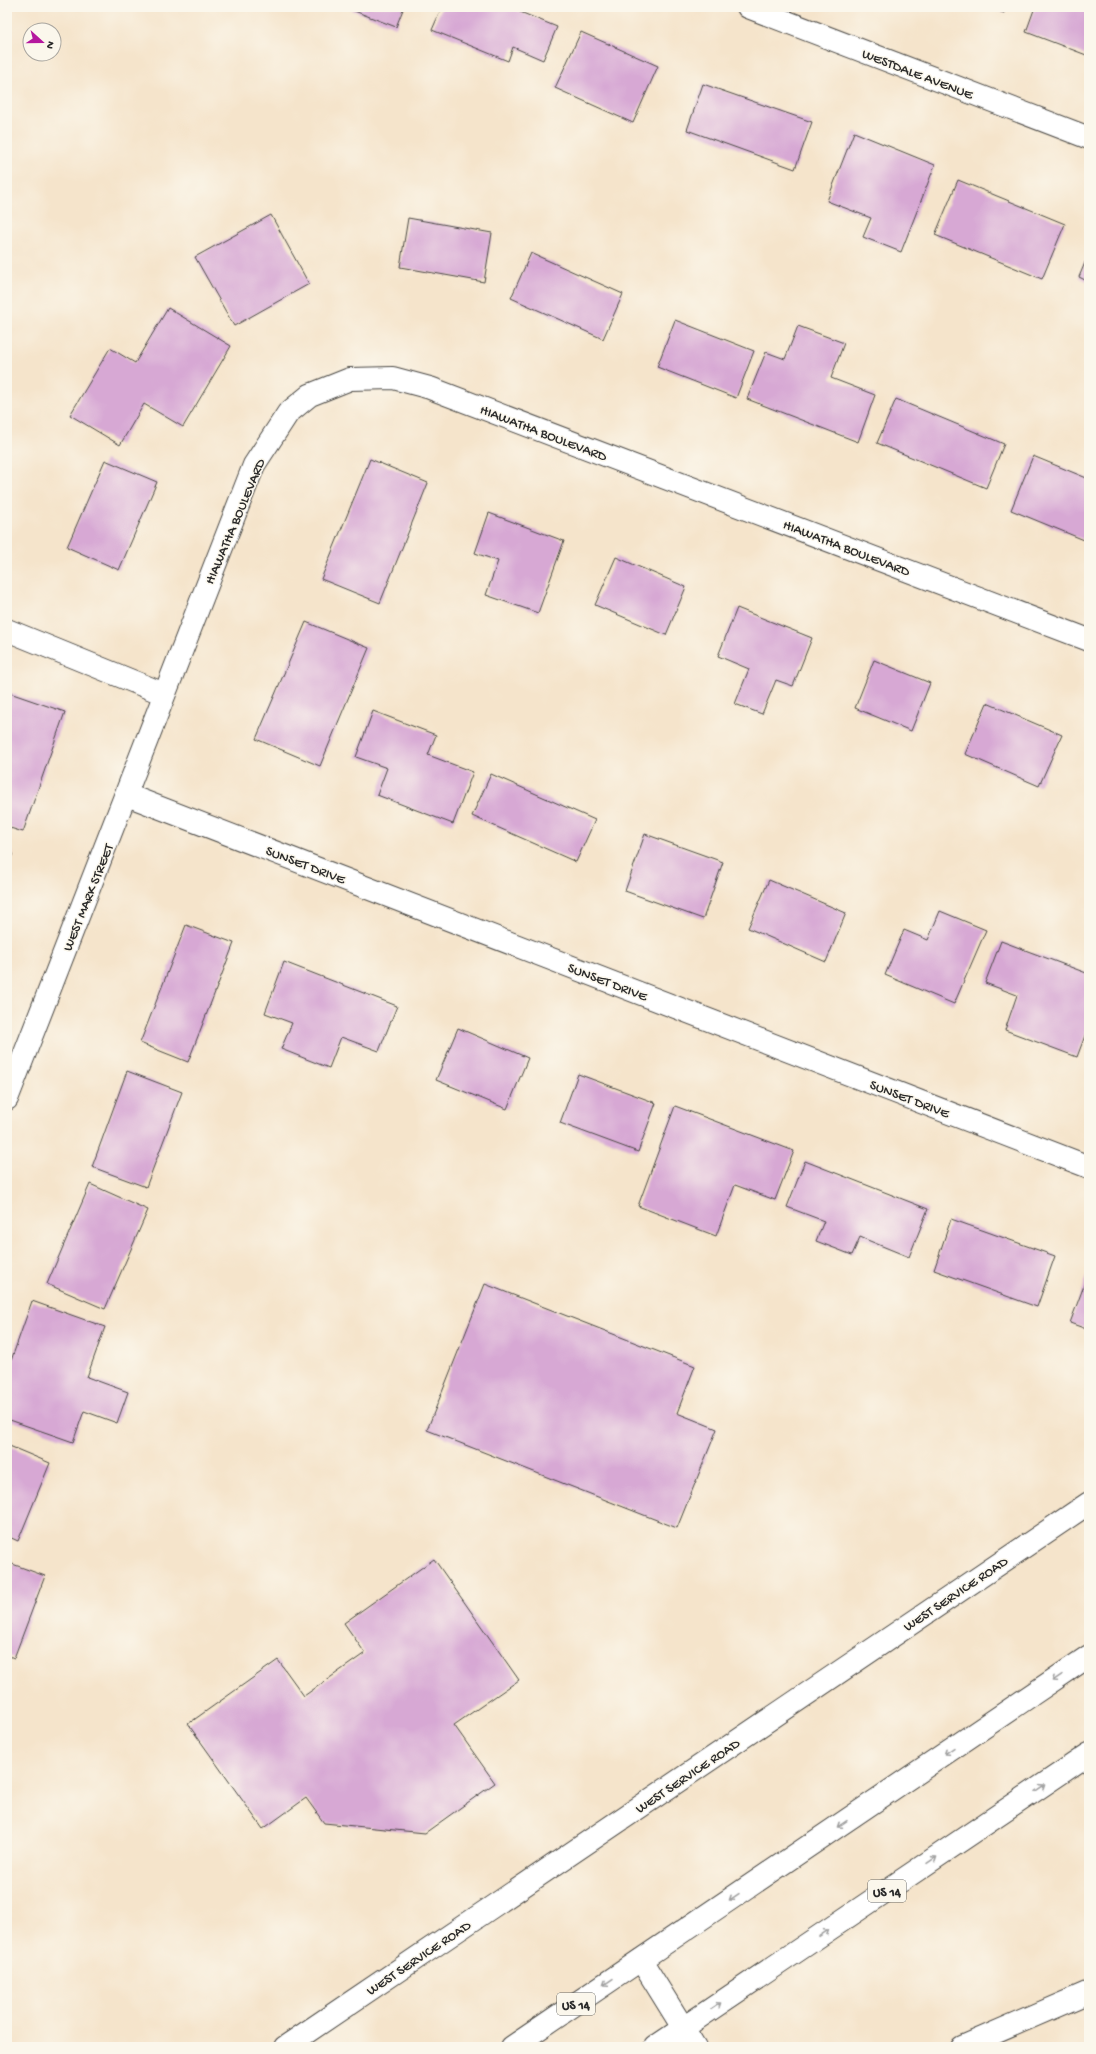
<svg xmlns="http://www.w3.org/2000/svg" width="1096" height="2054" font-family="'Gochi Hand',sans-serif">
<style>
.building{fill:#d7a8d4}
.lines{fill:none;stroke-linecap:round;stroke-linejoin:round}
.minor-casing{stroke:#494743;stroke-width:24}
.highway-casing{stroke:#494743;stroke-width:24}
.minor{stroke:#fff;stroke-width:22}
.highway{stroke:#fff;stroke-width:22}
.oneway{stroke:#a0a0a0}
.labels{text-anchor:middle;stroke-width:3;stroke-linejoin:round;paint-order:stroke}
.shield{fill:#fbf7ec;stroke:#696865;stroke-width:1}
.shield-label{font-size:13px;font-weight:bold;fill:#2b2b2b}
.street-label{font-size:14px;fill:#2b2b2b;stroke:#fbf7ec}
</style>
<rect width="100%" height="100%" fill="#fbf7ec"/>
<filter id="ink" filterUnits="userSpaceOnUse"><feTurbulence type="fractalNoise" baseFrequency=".025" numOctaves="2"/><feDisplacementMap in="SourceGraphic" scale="8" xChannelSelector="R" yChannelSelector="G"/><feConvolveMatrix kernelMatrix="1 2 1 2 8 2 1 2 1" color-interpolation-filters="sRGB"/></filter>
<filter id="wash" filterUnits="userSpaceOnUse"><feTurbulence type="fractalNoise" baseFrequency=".012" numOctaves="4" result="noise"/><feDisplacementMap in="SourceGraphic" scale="16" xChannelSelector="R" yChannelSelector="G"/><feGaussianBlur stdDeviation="0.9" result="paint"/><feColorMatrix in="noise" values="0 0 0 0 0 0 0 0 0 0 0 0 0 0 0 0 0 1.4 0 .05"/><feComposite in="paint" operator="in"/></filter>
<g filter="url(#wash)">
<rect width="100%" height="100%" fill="#f5e4cb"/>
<g id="blocks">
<g class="building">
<path d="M344,7h60l-8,20z"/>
<path d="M442,7h66l49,20 -14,33 -30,-13 -5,14 -76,-31z"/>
<path d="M987,7h19l-2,6z"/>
<path d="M1035,7h54v49l-63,-24z"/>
<path d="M581,32l77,34 -25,57 -78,-35z"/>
<path d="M703,84l109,38 -17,47 -108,-39z"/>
<path d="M854,132l81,33 -34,87 -38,-15 8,-19 -44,-17z"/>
<path d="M958,180l107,44 -23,55 -107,-44z"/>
<path d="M271,215l38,69 -75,42 -39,-69z"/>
<path d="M408,218l84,15 -8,49 -84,-15z"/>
<path d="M531,253l92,41 -20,45 -92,-41z"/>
<path d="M1089,253v29l-10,-5z"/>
<path d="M168,308l63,38 -48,81 -39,-23 -24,41 -50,-30 40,-67 25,15z"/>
<path d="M675,320l79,31 -18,47 -79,-31z"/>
<path d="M798,326l46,17 -13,35 44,17 -17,47 -111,-43 19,-47 19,7z"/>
<path d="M896,399l108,45 -18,44 -109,-45z"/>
<path d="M1033,456l56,23v63l-78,-32z"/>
<path d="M370,459l58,24 -48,120 -59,-24z"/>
<path d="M105,460l52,22 -38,88 -52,-23z"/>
<path d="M489,513l75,28 -26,72 -52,-18 12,-34 -23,-8z"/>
<path d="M616,557l70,30 -20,48 -71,-30z"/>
<path d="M737,608l75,30 -19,48 -17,-6 -14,34 -27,-10 14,-35 -31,-13z"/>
<path d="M306,622l63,26 -49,118 -64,-27z"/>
<path d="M874,660l56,23 -19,48 -56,-23z"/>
<path d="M7,692l58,20 -42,120 -16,-5z"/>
<path d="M987,703l75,32 -23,51 -74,-32z"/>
<path d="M373,711l63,24 -8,20 45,17 -20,52 -76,-29 10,-27 -31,-11z"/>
<path d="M491,774l104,46 -19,42 -104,-46z"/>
<path d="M645,834l78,28 -20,57 -78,-28z"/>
<path d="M7,851l6,2 -6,15z"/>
<path d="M769,880l77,33 -20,49 -78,-34z"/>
<path d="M940,911l46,19 -32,74 -69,-29 19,-45 24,10z"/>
<path d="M186,925l48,18 -46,119 -48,-19z"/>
<path d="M1001,941l88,33v51l-12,32 -72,-27 12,-35 -32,-12z"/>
<path d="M284,962l113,44 -18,45 -38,-14 -12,31 -48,-19 11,-26 -27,-10z"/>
<path d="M458,1028l70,30 -21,51 -71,-29z"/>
<path d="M127,1071l55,21 -36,95 -54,-20z"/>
<path d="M578,1074l78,29 -18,49 -78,-29z"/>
<path d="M675,1106l119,45 -19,49 -40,-15 -19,51 -78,-30z"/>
<path d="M805,1161l123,48 -19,48 -49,-20 -8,18 -36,-14 8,-20 -37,-14z"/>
<path d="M90,1184l58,26 -43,99 -58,-25z"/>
<path d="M951,1219l104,37 -18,51 -103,-37z"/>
<path d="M1089,1272v58l-19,-7z"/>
<path d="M485,1284l210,82 -18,47 40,16 -40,99 -250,-98z"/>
<path d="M32,1301l73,26 -18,50 41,15 -11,31 -33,-12 -11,31 -66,-23v-47z"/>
<path d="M7,1445l43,18 -32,78 -11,-5z"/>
<path d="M434,1559l85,121 -65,45 41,58 -70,50 -101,-10 -18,-25 -43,31 -75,-105 90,-64 26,36 61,-43 -21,-30z"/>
<path d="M7,1562l38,14 -31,82 -7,-3z"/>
</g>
</g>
</g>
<g filter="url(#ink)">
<use href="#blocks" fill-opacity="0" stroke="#494743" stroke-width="1"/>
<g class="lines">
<g class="minor-casing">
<g id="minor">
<path d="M748,7l341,131"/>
<path d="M7,630l157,64"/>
<path d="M127,795l962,372"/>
<path d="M7,1099l247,-634 34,-52 22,-18 40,-16 43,-1 37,10 659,252"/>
<path d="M641,1960l54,87"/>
<path d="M285,2047l804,-544"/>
<path d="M962,2047l127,-55"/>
</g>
</g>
<g class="highway-casing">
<g id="highway">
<path d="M512,2047l577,-391"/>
<path d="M655,2047l434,-293"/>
</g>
</g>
<use href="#minor" class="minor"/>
<use href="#highway" class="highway"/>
</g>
<defs><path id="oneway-shaft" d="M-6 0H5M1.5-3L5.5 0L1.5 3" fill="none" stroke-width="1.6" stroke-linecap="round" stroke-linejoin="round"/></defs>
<g class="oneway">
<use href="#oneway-shaft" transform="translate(1057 1678) rotate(146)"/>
<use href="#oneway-shaft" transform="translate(949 1751) rotate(146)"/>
<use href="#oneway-shaft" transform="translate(1040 1788) rotate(-34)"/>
<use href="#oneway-shaft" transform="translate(842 1824) rotate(146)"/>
<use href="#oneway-shaft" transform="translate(932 1860) rotate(-34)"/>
<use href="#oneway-shaft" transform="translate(734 1897) rotate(146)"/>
<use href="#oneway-shaft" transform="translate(824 1933) rotate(-34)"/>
<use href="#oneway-shaft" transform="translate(608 1982) rotate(146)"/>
<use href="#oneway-shaft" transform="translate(716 2006) rotate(-34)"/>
</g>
</g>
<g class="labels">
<g class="shield">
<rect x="868" y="1880" width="38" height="22" rx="3"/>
<rect x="557" y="1993" width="38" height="22" rx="3"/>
</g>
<g class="shield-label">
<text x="887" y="1896">US 14</text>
<text x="576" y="2009">US 14</text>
</g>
<g class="street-label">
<text transform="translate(918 73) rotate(21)" y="5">WESTDALE AVENUE</text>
<text transform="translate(544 432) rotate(21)" y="5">HIAWATHA BOULEVARD</text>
<text transform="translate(234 521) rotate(-67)" y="5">HIAWATHA BOULEVARD</text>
<text transform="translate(847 547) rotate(21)" y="5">HIAWATHA BOULEVARD</text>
<text transform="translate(306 864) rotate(21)" y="5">SUNSET DRIVE</text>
<text transform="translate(87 897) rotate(-68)" y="5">WEST MARK STREET</text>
<text transform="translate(608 981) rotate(21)" y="5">SUNSET DRIVE</text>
<text transform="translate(910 1098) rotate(21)" y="5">SUNSET DRIVE</text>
<text transform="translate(955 1593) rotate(-34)" y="5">WEST SERVICE ROAD</text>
<text transform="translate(687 1775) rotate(-34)" y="5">WEST SERVICE ROAD</text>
<text transform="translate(418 1957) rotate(-34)" y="5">WEST SERVICE ROAD</text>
</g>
</g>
<rect width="1096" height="2054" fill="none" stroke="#fbf7ec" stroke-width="24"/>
<g transform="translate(42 42) rotate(111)"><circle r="19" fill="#fbf7ec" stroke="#a8a59f"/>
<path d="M0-3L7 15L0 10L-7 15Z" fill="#b5179e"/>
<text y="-6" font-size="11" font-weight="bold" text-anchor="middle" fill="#2b2b2b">N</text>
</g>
</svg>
